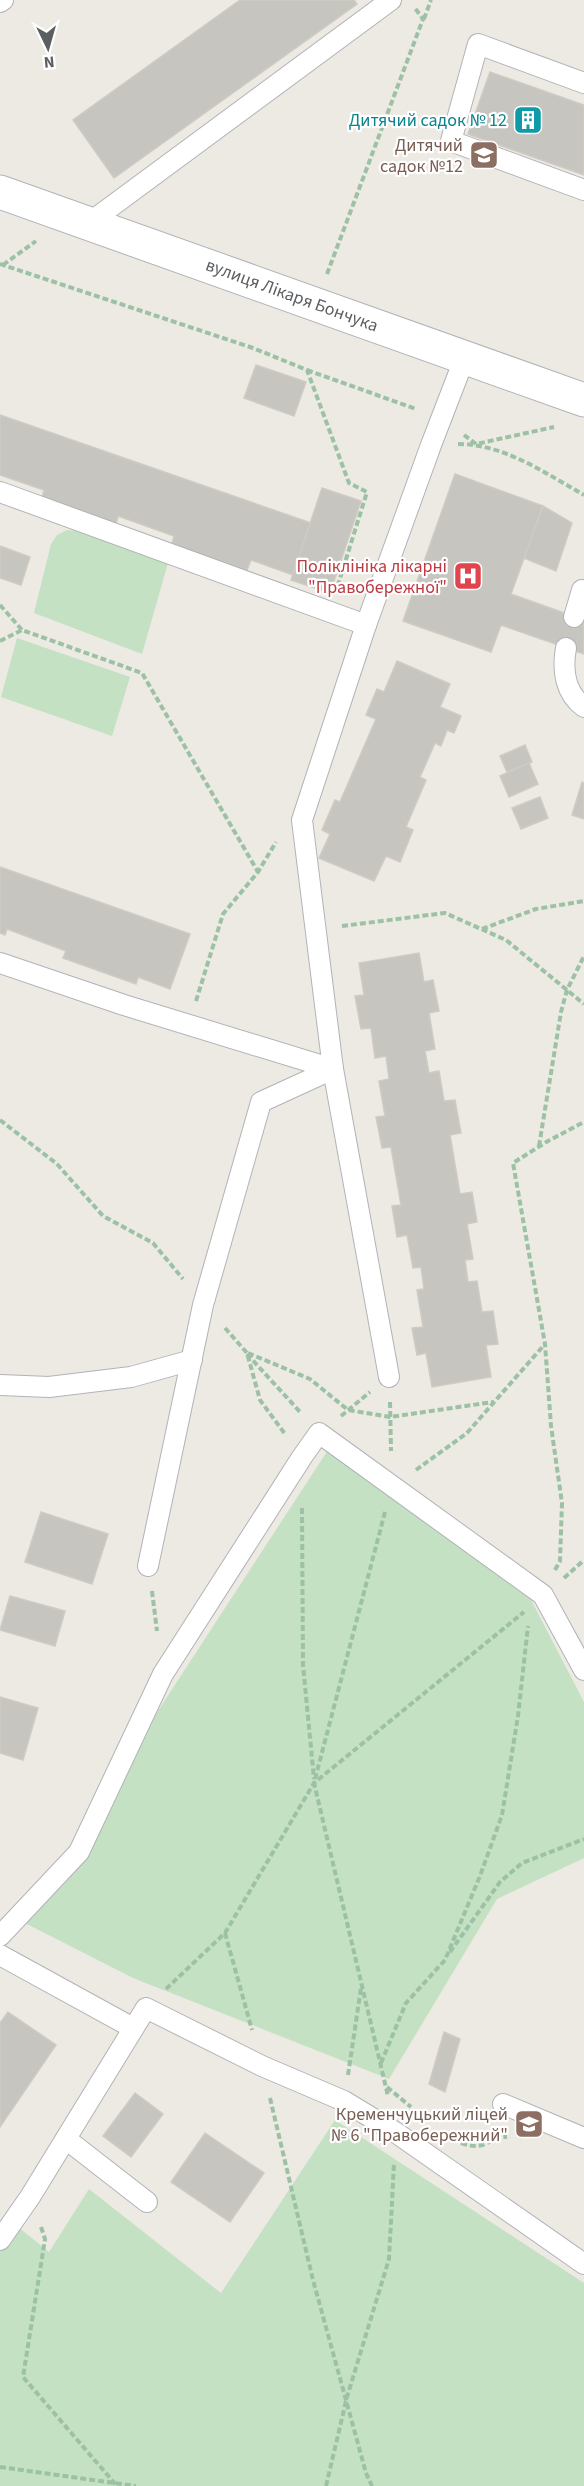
<svg xmlns="http://www.w3.org/2000/svg" width="584" height="2486" font-family="'Source Sans 3',sans-serif">
<style>
.green{fill:#c4e1c3}
.building{fill:#c7c5c0;stroke:#d0cbc2;stroke-width:1.5}
.lines{fill:none;stroke-linecap:round;stroke-linejoin:round}
.service-casing{stroke:#b1b3b7;stroke-width:22}
.tertiary-casing{stroke:#b1b3b7;stroke-width:35}
.path{stroke:#9dc1a5;stroke-width:4;stroke-dasharray:6 3;stroke-linecap:butt}
.service{stroke:#fff;stroke-width:20}
.tertiary{stroke:#fff;stroke-width:33}
.labels{text-anchor:middle;stroke-width:4.5;stroke-linejoin:round;paint-order:stroke}
.culture-label{font-size:18px;fill:#0d838f;stroke:#fff;text-anchor:end}
.education-label{font-size:18px;fill:#785e54;stroke:#fff;text-anchor:end}
.street-label{font-size:18px;fill:#5b5f62;stroke:#fff}
.health-label{font-size:18px;fill:#be3a42;stroke:#fff;text-anchor:end}
</style>
<rect width="100%" height="100%" fill="#eceae3"/>
<g class="green">
<path d="M67,530l11,1 90,32 -26,91 -108,-41 17,-69 6,-9z"/>
<path d="M17,638l113,39 -18,59 -111,-39z"/>
<path d="M328,1450l203,150 53,102v156l-87,41 -108,180 -256,-101 -112,-57z"/>
<path d="M335,2120l249,163v203h-584v-235l17,-25 32,26 40,-63 132,104z"/>
</g>
<g class="building">
<path d="M240,0h114l3,4 -243,174 -41,-58z"/>
<path d="M490,72l94,33v70l-116,-41z"/>
<path d="M256,365l50,17 -12,34 -50,-18z"/>
<path d="M0,415l311,108 -18,52 -42,-15 -4,10 -75,-26 2,-8 -56,-20 -2,8 -74,-26 2,-8 -44,-15z"/>
<path d="M455,474l88,32 -32,88 73,26v34l-83,-29 -10,27 -88,-31z"/>
<path d="M322,488l39,13 -31,92 -39,-13z"/>
<path d="M543,506l29,17 -16,48 -32,-13z"/>
<path d="M0,546l30,11 -9,28 -21,-7z"/>
<path d="M397,661l53,23 -10,23 21,9 -7,17 -7,-3 -6,16 -6,-3 -15,34 6,3 -20,47 7,3 -13,32 -14,-6 -12,25 -55,-23 11,-24 -8,-4 13,-30 5,2 36,-83 -10,-4 11,-26 7,3z"/>
<path d="M525,745l7,17 -25,10 -7,-16z"/>
<path d="M529,763l9,21 -29,13 -9,-21z"/>
<path d="M582,782l2,1v36l-12,-4z"/>
<path d="M540,797l8,21 -27,11 -9,-21z"/>
<path d="M0,867l190,67 -20,55 -32,-12 -2,7 -73,-26 3,-7 -59,-22 -2,6 -5,-2z"/>
<path d="M419,953l5,29 9,-2 6,31 -10,2 6,36 -10,2 4,22 10,-2 5,30 11,-1 6,33 -11,2 10,59 12,-2 5,30 -10,2 6,35 -8,1 3,22 9,-1 5,31 11,-1 5,33 -12,1 5,32 -59,10 -6,-34 -9,2 -5,-27 11,-1 -6,-37 7,-1 -3,-22 -8,1 -6,-33 -10,2 -5,-31 9,-1 -10,-58 -9,1 -6,-31 9,-1 -6,-35 10,-2 -3,-23 -11,2 -4,-30 -10,1 -6,-33 9,-1 -5,-32z"/>
<path d="M41,1512l67,22 -16,50 -67,-22z"/>
<path d="M10,1596l55,15 -10,35 -55,-16z"/>
<path d="M0,1697l38,11 -15,52 -23,-7z"/>
<path d="M8,2012l48,33 -56,82v-104z"/>
<path d="M444,2032l16,7 -15,53 -16,-8z"/>
<path d="M135,2093l28,21 -32,43 -28,-21z"/>
<path d="M205,2133l59,40 -34,49 -59,-40z"/>
</g>
<g class="lines">
<g class="service-casing">
<g id="service">
<path d="M0,2l3,-2"/>
<path d="M584,83l-106,-39 -27,97 133,49"/>
<path d="M89,223l302,-223"/>
<path d="M0,492l366,133"/>
<path d="M574,617l8,-27 2,1"/>
<path d="M566,648c-4,22 -1,45 18,59"/>
<path d="M0,963l124,42 209,64 56,308"/>
<path d="M0,1385l49,2 82,-10 61,-17"/>
<path d="M148,1566l55,-261 58,-203 72,-33 -31,-249 64,-195 65,-180 34,-88"/>
<path d="M0,1936l79,-84 84,-178 139,-217 17,-24 224,162 41,75"/>
<path d="M0,1955l133,73"/>
<path d="M503,2104l81,34"/>
<path d="M66,2139l81,63"/>
<path d="M0,2240l30,-43 116,-189 116,58 82,35 51,31 189,132"/>
</g>
</g>
<g class="tertiary-casing">
<path id="tertiary" d="M0,192l584,208"/>
</g>
<g class="path">
<path d="M424,19l7,-19"/>
<path d="M0,264l253,84 54,22 42,113 18,9 -30,96"/>
<path d="M3,265l33,-24"/>
<path d="M327,274l96,-255 -8,-11"/>
<path d="M307,370l109,39"/>
<path d="M464,435l12,9 78,-17"/>
<path d="M458,444c46,0 87,29 126,51"/>
<path d="M0,605l22,25"/>
<path d="M0,641l22,-11 120,43 116,199"/>
<path d="M342,926l103,-13 61,27 78,64"/>
<path d="M482,929l54,-20 48,-8"/>
<path d="M196,1001l27,-87 35,-42 18,-30"/>
<path d="M0,1120l57,44 46,52 50,27 30,36"/>
<path d="M539,1146l22,-134 6,-22 17,-34"/>
<path d="M225,1328l22,25 13,47 25,34"/>
<path d="M248,1353l62,26 38,31 42,7 103,-15"/>
<path d="M247,1354l54,59"/>
<path d="M390,1402l1,49"/>
<path d="M341,1416l29,-24"/>
<path d="M416,1470l51,-37 78,-89"/>
<path d="M302,1508l1,157 11,114"/>
<path d="M385,1512l-71,271 74,313"/>
<path d="M555,1570l5,-9 2,-58 -11,-77 -6,-82 -32,-181 35,-22 36,-19"/>
<path d="M564,1578l20,-18"/>
<path d="M152,1591l5,40"/>
<path d="M225,1933l27,97"/>
<path d="M450,1952l50,-70 22,-19 62,-24"/>
<path d="M166,1989l59,-56 89,-150 210,-171"/>
<path d="M381,2063l25,-60 39,-43 35,-84 22,-61 16,-99 10,-90"/>
<path d="M348,2075l13,-87"/>
<path d="M387,2087l24,20"/>
<path d="M270,2098l43,182 53,193 6,13"/>
<path d="M461,2143c15,5 23,4 35,-6h11"/>
<path d="M41,2227l4,12 -22,138 94,109"/>
<path d="M0,2467l136,19"/>
<path d="M326,2486l21,-89 42,-138 5,-96"/>
</g>
<use href="#service" class="service"/>
<use href="#tertiary" class="tertiary"/>
</g>
<defs>
<g id="building-square" transform="scale(1.5)"><rect x="-9" y="-9" width="18" height="18" rx="4" fill="#0f9aa8" stroke="#fff"/><path d="M-4-6H4V6H1V3H-1V6H-4ZM-2.5-4.3h1.7v1.8h-1.7ZM.8-4.3h1.7v1.8H.8ZM-2.5-1h1.7V.8h-1.7ZM.8-1h1.7V.8H.8Z" fill="#fff"/></g>
<g id="school-square" transform="scale(1.5)"><rect x="-9" y="-9" width="18" height="18" rx="4" fill="#8d6e63" stroke="#fff"/><path d="M0-5L7-2L0 1L-7-2ZM-4 1L0 2.5L4 1V4Q0 6-4 4Z" fill="#fff"/></g>
<g id="hospital-square" transform="scale(1.5)"><rect x="-9" y="-9" width="18" height="18" rx="4" fill="#e0444e" stroke="#fff"/><path d="M-5-5h3v3.5h4V-5h3V5h-3V1.5h-4V5h-3Z" fill="#fff"/></g>
</defs>
<g fill-rule="evenodd">
<use href="#building-square" x="528" y="120"/>
<use href="#school-square" x="484" y="155"/>
<use href="#hospital-square" x="468" y="576"/>
<use href="#school-square" x="529" y="2124"/>
</g>
<g class="labels">
<g class="culture-label">
<text x="507" y="126">Дитячий садок № 12</text>
</g>
<g class="education-label">
<text x="463" y="151">Дитячий<tspan x="463" dy="21">садок №12</tspan></text>
<text x="508" y="2120">Кременчуцький ліцей<tspan x="508" dy="21">№ 6 "Правобережний"</tspan></text>
</g>
<g class="street-label">
<text transform="translate(292 295) rotate(20)" y="6">вулиця Лікаря Бончука</text>
</g>
<g class="health-label">
<text x="447" y="572">Поліклініка лікарні<tspan x="447" dy="21">"Правобережної"</tspan></text>
</g>
</g>
<g transform="translate(48 48) rotate(175)" stroke="#ffffff" stroke-width="4.5" paint-order="stroke">
<path d="M0-4.5L10 22L0 15L-10 22Z" fill="#5b5f62"/>
<text y="-9" font-size="16" font-weight="bold" text-anchor="middle" fill="#5b5f62">N</text>
</g>
</svg>
